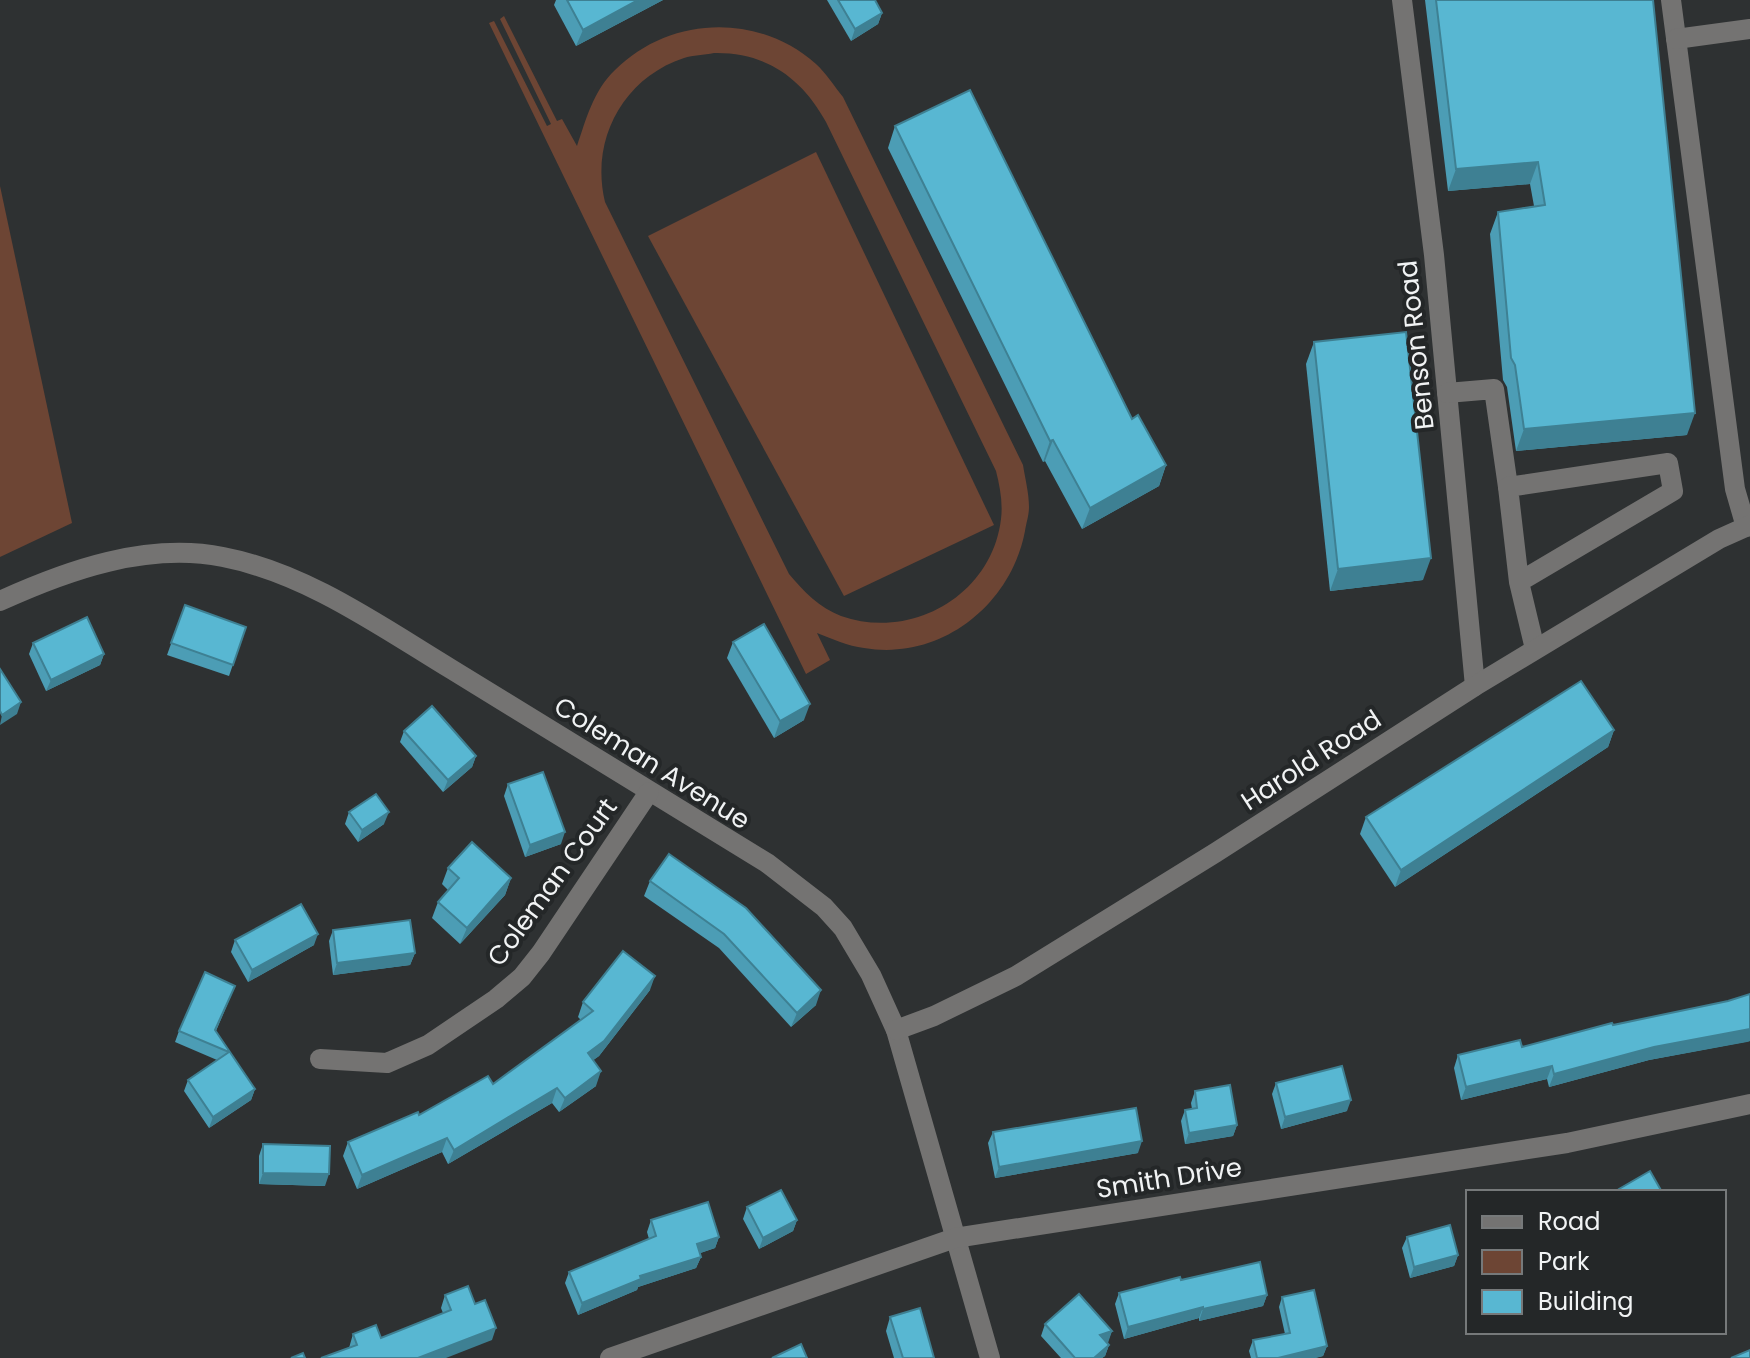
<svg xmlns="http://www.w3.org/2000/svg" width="1750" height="1358" font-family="Poppins,sans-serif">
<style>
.green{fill:#6d4534;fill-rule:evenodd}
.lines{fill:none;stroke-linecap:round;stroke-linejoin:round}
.minor{stroke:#747372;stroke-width:20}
.wall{fill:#4c9db5}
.shaded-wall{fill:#3e8093}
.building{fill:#58b7d2;stroke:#3e8093;stroke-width:2}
.labels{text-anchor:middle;stroke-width:8;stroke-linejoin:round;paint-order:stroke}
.street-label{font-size:26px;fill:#f1f3f4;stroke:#242728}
</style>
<rect width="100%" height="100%" fill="#2e3132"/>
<g class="green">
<path d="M504,16l53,105 5,-2 15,27c9,-26 16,-55 38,-76 54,-54 143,-58 201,-6 10,9 18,22 27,33l180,368c2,13 6,28 6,42 0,8 -3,17 -4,24 -14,74 -84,130 -161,117 -16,-2 -32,-9 -47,-15l13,27 -24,14 -317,-651 5,-2 53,105 4,-2 -51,-105zM714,53c52,-1 88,25 112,69l170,349c4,16 7,32 5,48 -9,76 -89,122 -160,97 -21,-8 -38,-25 -52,-42l-184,-372c-15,-62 18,-124 79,-144 9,-3 20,-3 30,-5z"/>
<path d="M816,152l178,373 -150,71 -196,-360z"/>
<path d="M0,186l72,337 -72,34z"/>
</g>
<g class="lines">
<g class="minor">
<path d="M1402,0l32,255 41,431"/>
<path d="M1671,0l64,489 11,38"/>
<path d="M1676,39l74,-10"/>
<path d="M1447,393l47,-4 14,98"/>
<path d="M1519,582l154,-91 -5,-28 -160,24 11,95 16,67"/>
<path d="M0,601c68,-31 147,-59 223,-44 83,16 157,69 228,112 105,65 210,130 316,194l57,44 19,21 28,47 25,55 94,328"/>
<path d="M896,1030l38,-14 82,-40 199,-123 260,-167 244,-147 31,-14"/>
<path d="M320,1059l67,4 41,-18 68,-46 26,-22 19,-24 108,-161"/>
<path d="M610,1358l345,-120 612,-95 183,-39"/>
</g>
</g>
<g class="wall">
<path d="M556,0h107l-87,46 -22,-41z"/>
<path d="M827,0h48l7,13 -4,11 -27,17z"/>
<path d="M1425,0h228l34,435 -171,16 -9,-64 -4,-7 -13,-146 8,-22 36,-6 -4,-22 -82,7z"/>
<path d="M895,126l237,293 34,46 -7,21 -77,43 -37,-68 -2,1 -155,-314z"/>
<path d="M1314,342l109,238 -93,11 -24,-227z"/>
<path d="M185,605l61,22 -17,49 -62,-21z"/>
<path d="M733,642l71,78 -30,18 -47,-80z"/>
<path d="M33,643l71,11 -4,11 -54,26 -17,-37z"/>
<path d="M1614,730l-6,17 -213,140 -35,-53 6,-17z"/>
<path d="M404,731l72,25 -4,11 -29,25 -43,-50z"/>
<path d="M508,784l53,60 -36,13 -21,-61z"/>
<path d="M349,812l35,12 -26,18 -13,-18z"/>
<path d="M669,854l147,151 -25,22 -72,-79 -75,-52 6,-15z"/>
<path d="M448,868l63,10 -6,17 -45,49 -28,-26 6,-16 10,-12 -6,-6z"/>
<path d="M333,930l82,23 -5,12 -77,10 -4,-34z"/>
<path d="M235,940l79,5 -66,37 -17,-30z"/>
<path d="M235,986l-19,45 39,58 -4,11 -42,28 -25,-37 4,-11 29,-20 -42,-18 4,-11z"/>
<path d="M650,990l-51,66 -6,4 3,26 -37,26 -7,-9 -104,61 -6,-12 -85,37 -14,-33 5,-14 71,-27 74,-31 88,-64 -3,-3 5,-15z"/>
<path d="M1750,994v47l-101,19 -100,27 -2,-8 -86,21 -7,-32 4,-13 64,-8 91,-22 115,-24z"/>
<path d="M1276,1083l71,28 -66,18 -9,-35z"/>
<path d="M1195,1091l42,34 -4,11 -48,8 -4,-23 4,-11 7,-1 -1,-6z"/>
<path d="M993,1132l145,21 -143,25 -7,-35z"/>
<path d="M263,1144l62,42 -66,-2v-28z"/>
<path d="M747,1207l50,13 -4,11 -34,18 -16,-30z"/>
<path d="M651,1220l68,17 -4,11 -15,5 1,4 -5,11 -58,19 -1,3 -59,25 -13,-32 4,-11 80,-33 -2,-7z"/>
<path d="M1407,1237l51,18 -4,11 -44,12 -8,-30z"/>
<path d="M1181,1280l86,15 -4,11 -64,15v-3l-75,21 -9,-35 4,-11z"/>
<path d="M445,1295l47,45 -143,8 4,-14 28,4 62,-25 -2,-5z"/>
<path d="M1282,1297l45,49 -4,10 -8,2h-64l-2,-7 4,-11 32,-6 -6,-27z"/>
<path d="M890,1317l44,41h-40l-8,-27z"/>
<path d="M1045,1324l67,7 -5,12 2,2 -4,11 -3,2h-41l-20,-22z"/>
</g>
<g class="shaded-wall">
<path d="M638,0h25l-87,46 7,-16z"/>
<path d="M882,13l-4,11 -27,17 4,-12z"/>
<path d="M1538,162l-8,22 -82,7 8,-22z"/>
<path d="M1695,413l-8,22 -171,16 8,-22z"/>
<path d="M1053,440l-8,21 -2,1 7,-21z"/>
<path d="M1166,465l-7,21 -77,43 8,-21z"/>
<path d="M1431,558l-8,22 -93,11 8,-22z"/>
<path d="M104,654l-4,11 -54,26 5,-11z"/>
<path d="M21,702l-4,12 -17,11 2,-10z"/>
<path d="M810,704l-6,16 -30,18 6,-17z"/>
<path d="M1614,730l-6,17 -213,140 6,-17z"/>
<path d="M476,756l-4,11 -29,25 5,-12z"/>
<path d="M389,812l-5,12 -26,18 4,-12z"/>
<path d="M565,832l-4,12 -36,13 5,-12z"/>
<path d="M511,878l-6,17 -45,49 7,-16z"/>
<path d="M318,934l-4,11 -66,37 4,-12z"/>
<path d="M415,953l-5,12 -77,10 4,-12z"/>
<path d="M655,976l-5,14 -51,66 -16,12 5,-15z"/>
<path d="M821,990l-5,15 -25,22 6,-14z"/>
<path d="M1750,1029v12l-3,1 -98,18 -100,27 5,-13 100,-27z"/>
<path d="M1552,1066l-5,13 -86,21 5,-13z"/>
<path d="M601,1071l-5,15 -37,26 6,-14z"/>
<path d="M557,1088l-5,15 -104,61 6,-14z"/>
<path d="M255,1089l-4,11 -42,28 4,-11z"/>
<path d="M1351,1100l-4,11 -66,18 4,-12z"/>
<path d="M1237,1125l-4,11 -48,8 4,-11z"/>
<path d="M447,1138l-5,14 -85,37 5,-14z"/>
<path d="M1142,1141l-4,12 -143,25 4,-11z"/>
<path d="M263,1173l66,1 -4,12 -66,-2z"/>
<path d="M797,1220l-4,11 -34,18 4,-11z"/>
<path d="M719,1237l-4,11 -23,8 5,-12z"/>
<path d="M1458,1255l-4,11 -44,12 4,-11z"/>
<path d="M701,1257l-5,11 -58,19 -1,3 -59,25 4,-12 58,-27z"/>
<path d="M1267,1295l-4,11 -64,15 4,-12z"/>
<path d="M1203,1307l-4,11 -75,21 4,-12z"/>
<path d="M496,1328l-4,12 -46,18h-28z"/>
<path d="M1112,1331l-4,12 -12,3 4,-11z"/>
<path d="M1109,1345l-4,11 -3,2h-8z"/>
<path d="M1327,1346l-4,10 -8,2h-37z"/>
</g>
<g class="building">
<path d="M567,0h71l-55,30z"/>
<path d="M838,0h37l7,13 -27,16z"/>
<path d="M1436,0h217l42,413 -171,16 -9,-64 -4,-7 -13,-146 47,-7 -7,-43 -82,7z"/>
<path d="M970,90l162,329 6,-4 28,50 -76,43 -37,-68 -3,1 -155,-315z"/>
<path d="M1406,332l25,226 -93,11 -24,-227z"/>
<path d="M185,605l61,22 -13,38 -62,-22z"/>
<path d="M87,617l17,37 -53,26 -18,-37z"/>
<path d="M764,624l46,80 -30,17 -47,-79z"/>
<path d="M0,669l21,33 -19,13 -2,-4z"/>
<path d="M1581,681l33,49 -213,140 -35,-53z"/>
<path d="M432,706l44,50 -28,24 -44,-49z"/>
<path d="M543,772l22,60 -35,13 -22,-61z"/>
<path d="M376,794l13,18 -27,18 -13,-18z"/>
<path d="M472,842l39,36 -44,50 -29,-26 21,-24 -11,-10z"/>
<path d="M669,854l77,54 75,82 -24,23 -73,-79 -74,-53z"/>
<path d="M301,904l17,30 -66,36 -17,-30z"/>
<path d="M410,920l5,33 -78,10 -4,-33z"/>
<path d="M623,951l32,25 -51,65 -16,12 13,18 -36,27 -8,-10 -103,62 -7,-12 -85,37 -14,-33 70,-30 1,3 69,-39 5,8 100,-73 -10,-9z"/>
<path d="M205,972l30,14 -20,44 40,59 -42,28 -25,-37 41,-28 -50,-21z"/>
<path d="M1750,994v35l-96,18 -100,27 -2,-8 -86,21 -8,-32 62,-15 2,7 90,-24 1,2 115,-24z"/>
<path d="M1342,1066l9,34 -66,17 -9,-34z"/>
<path d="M1230,1085l7,40 -48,8 -4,-23 12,-2 -2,-17z"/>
<path d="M1136,1108l6,33 -143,26 -6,-35z"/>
<path d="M263,1144l67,2 -1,28 -66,-1z"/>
<path d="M1650,1171l12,21h-41l-2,-3z"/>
<path d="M781,1190l16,30 -34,18 -16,-31z"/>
<path d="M708,1202l11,35 -22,7 4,13 -61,19 1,3 -59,24 -13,-31 87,-36 -5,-16z"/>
<path d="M1450,1225l8,30 -44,12 -7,-30z"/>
<path d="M1260,1262l7,33 -64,14v-2l-75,20 -9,-34 61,-16 1,3z"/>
<path d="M468,1286l7,18 10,-4 11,28 -78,30h-97l36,-13 -4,-11 23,-9 5,13 70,-28 -6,-15z"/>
<path d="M1314,1290l13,56 -49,12h-21l-4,-18 37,-7 -8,-36z"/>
<path d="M1079,1294l33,37 -12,4 9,10 -15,13h-19l-30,-34z"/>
<path d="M920,1308l14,50h-31l-13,-41z"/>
<path d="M801,1344l6,14h-35z"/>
<path d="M1750,1350v8h-19z"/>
<path d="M303,1353l2,5h-14z"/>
</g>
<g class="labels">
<g class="street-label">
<text transform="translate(1416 345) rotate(-96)" y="9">Benson Road</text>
<text transform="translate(1311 760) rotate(-33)" y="9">Harold Road</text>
<text transform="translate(652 763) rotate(32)" y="9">Coleman Avenue</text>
<text transform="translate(552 882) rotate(-54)" y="9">Coleman Court</text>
<text transform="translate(1169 1178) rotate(-9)" y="9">Smith Drive</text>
</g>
</g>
<rect x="1466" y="1190" width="260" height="144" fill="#242728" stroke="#76797a" stroke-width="2"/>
<rect x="1482" y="1216" width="40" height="12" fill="#747372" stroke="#76797a" stroke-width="2"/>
<text x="1538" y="1230" font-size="24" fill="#f1f3f4">Road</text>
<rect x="1482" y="1250" width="40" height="24" fill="#6d4534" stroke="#76797a" stroke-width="2"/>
<text x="1538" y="1270" font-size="24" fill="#f1f3f4">Park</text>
<rect x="1482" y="1290" width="40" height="24" fill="#58b7d2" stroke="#76797a" stroke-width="2"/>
<text x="1538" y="1310" font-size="24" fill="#f1f3f4">Building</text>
</svg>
